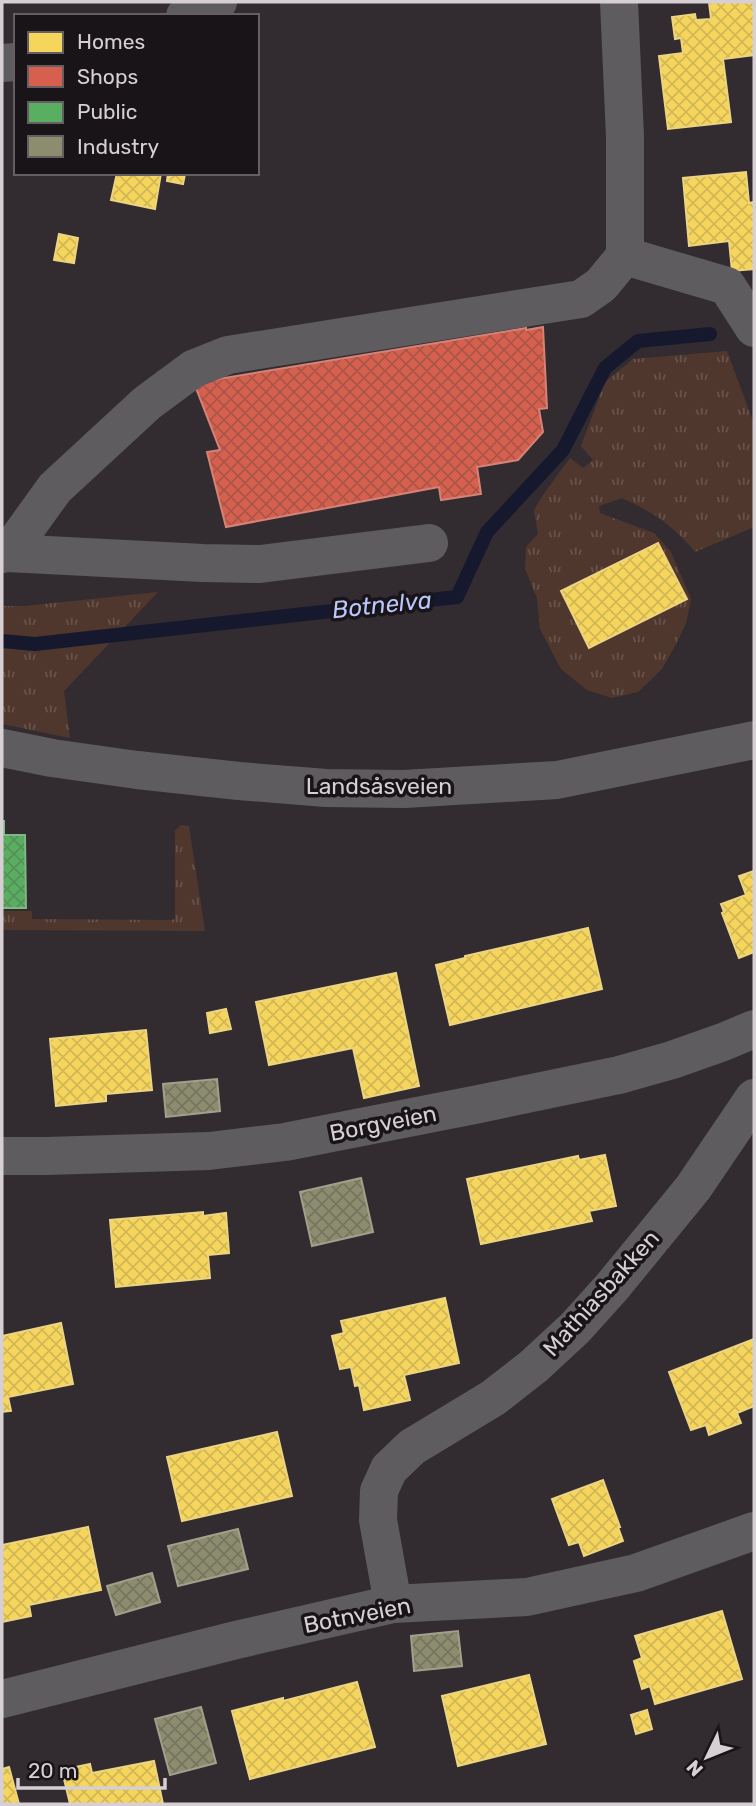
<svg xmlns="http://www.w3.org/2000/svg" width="756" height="1806" font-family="Rubik,sans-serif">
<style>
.grass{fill:url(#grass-tufts)}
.homes{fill:url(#homes-cross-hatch);stroke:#ecd480;stroke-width:2}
.shops{fill:url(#shops-cross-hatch);stroke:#d68276;stroke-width:2}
.public{fill:url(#public-cross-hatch);stroke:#7fb884;stroke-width:2}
.industry{fill:url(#industry-cross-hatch);stroke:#a2a08d;stroke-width:2}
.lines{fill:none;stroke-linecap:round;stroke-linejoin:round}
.stream{stroke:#16192e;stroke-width:14}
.minor{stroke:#5f5c60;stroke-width:38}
.labels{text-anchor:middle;stroke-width:7;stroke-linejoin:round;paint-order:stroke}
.street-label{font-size:23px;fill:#d6d0d4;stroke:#191417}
.water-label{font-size:24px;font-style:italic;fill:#bac7fc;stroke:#191417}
</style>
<defs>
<pattern id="grass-tufts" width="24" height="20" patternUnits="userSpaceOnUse" patternTransform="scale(1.75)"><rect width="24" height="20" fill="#4f372d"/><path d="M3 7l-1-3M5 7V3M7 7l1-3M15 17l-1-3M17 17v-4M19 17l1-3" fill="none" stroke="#68534b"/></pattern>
<pattern id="homes-cross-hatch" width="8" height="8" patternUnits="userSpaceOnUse" patternTransform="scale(1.75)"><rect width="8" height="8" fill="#f6d55c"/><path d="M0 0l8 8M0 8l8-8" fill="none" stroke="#d2b756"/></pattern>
<pattern id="shops-cross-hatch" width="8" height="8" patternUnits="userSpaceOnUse" patternTransform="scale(1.75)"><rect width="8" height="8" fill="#d6604d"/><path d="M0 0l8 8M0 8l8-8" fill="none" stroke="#a95649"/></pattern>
<pattern id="public-cross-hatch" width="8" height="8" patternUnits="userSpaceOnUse" patternTransform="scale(1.75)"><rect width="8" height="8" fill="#5aae61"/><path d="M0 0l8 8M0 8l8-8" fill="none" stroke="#549259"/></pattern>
<pattern id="industry-cross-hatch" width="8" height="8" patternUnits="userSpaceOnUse" patternTransform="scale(1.75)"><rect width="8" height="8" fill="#8c8c6e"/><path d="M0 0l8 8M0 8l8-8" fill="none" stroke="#757560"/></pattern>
</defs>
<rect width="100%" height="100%" fill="#322c30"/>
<g class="grass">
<path d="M727,351l27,73v103l-59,25c-22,-27 -42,-40 -73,-54l-23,8 1,7 54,20 17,19 20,47 -5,24 -10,21 -14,25 -24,23 -26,6 -25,-8 -26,-21 -21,-40 -3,-31 -12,-29 1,-22 12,-13 -4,-24 9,-15 27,-37 13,10 10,-8 -12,-14 24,-64 28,-23z"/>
<path d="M158,592l-94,99 6,47 -68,-14v-118h23z"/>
<path d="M181,825l8,1 16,105 -203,-1v-19h30v8l140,1 3,-2v-88z"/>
</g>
<g class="homes">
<path d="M709,2h45v53l-31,4 8,63 -63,7 -9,-73 24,-3 -2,-15 -6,1 -3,-22 23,-3 1,6 15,-1z"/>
<path d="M746,172l3,31 5,-1v67l-22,2 -3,-30 -40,5 -6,-68z"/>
<path d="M117,173h44l-6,36 -44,-9z"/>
<path d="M168,173h19l-2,1 -2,10 -16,-3z"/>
<path d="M59,234l19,4 -4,25 -20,-3z"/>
<path d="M658,543l29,56 -98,49 -28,-57z"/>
<path d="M754,871v81l-15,6 -17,-45 2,-1 -3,-8 25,-9 -7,-19z"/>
<path d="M588,928l14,61 -152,36 -14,-60 29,-7v-2z"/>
<path d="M396,973l23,113 -55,12 -11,-50 -84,17 -13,-63z"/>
<path d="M226,1009l5,20 -21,4 -3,-20z"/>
<path d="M146,1030l6,60 -46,4v7l-50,5 -6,-67z"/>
<path d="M605,1155l11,51 -27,5 3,10 -111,23 -14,-65 111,-23 1,4z"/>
<path d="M203,1212v4l23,-3 3,40 -21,2 2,23 -94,9 -6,-67z"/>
<path d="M445,1298l14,65 -55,12 6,25 -46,10 -5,-25 -4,1 -4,-19 -11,2 -8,-33 12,-3 -3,-12z"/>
<path d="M61,1323l12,61 -65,13 3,14 -9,1v-76z"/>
<path d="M754,1339v67l-17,7 4,10 -32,12 -3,-10 -15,5 -22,-58z"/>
<path d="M277,1432l15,64 -110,25 -15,-64z"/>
<path d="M603,1480l17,47h-2l5,14 -39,15 -5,-14 -10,3 -17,-46z"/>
<path d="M88,1527l13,63 -72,15 2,11 -29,6v-77z"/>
<path d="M722,1611l20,68 -87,25 -5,-18 -8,3 -8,-28 8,-3 -7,-22z"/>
<path d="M529,1675l17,69 -88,22 -16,-70z"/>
<path d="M357,1682l18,65 -125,32 -18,-68 51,-13v3z"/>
<path d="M647,1710l5,19 -16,5 -5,-19z"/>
<path d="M154,1761l9,43h-93l-6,-25h4l-2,-10 24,-5 2,9z"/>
<path d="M9,1767l10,37h-17v-35z"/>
</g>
<path class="shops" d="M543,327l4,81 -8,1 4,23 -25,28 -41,7 4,27 -40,6 -2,-13 -213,40 -19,-75 13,-2 -26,-67 332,-55v2z"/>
<path class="public" d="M2,821h2v14h21l1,73h-24z"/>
<g class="industry">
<path d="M217,1079l3,32 -54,6 -3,-33z"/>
<path d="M361,1178l12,54 -61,14 -12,-54z"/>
<path d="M238,1529l10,40 -70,17 -10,-40z"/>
<path d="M152,1573l8,29 -44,13 -9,-29z"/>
<path d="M458,1631l4,35 -48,5 -3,-35z"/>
<path d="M201,1707l15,56 -46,12 -15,-56z"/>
</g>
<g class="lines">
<path class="stream" d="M2,641l33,3 422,-47 30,-65 76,-82 42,-82 33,-27 72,-7"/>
<g class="minor">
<path d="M619,2l6,135v119l102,30 27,42"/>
<path d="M185,16l33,-14"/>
<path d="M2,63l14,-1"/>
<path d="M8,553l47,-65 92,-85 46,-34 35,-14 353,-56 20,-14 24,-29"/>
<path d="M2,554l6,-1 195,10 57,1 169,-21"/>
<path d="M2,748l50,10 85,12 102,11 87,7 78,1 153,-9 197,-40"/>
<path d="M2,1156h44l163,-5 76,-9 189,-37 145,-30 53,-15 51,-18 31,-13"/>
<path d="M393,1604l-15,-84 1,-29 10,-22 23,-22 81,-49 41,-32 41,-38 37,-41 81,-99 61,-90"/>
<path d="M2,1699l234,-59 157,-36 134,-7 109,-24 118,-42"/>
</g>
</g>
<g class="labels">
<g class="street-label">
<text x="379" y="794">Landsåsveien</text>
<text transform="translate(383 1123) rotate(-11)" y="8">Borgveien</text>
<text transform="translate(601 1293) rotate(-48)" y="8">Mathiasbakken</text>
<text transform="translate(357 1615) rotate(-11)" y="8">Botnveien</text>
</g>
<g class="water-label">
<text transform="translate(382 605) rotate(-6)" y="8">Botnelva</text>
</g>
</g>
<rect width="756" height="1806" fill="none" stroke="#d6d0d4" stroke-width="7"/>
<rect x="14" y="14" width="245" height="161" fill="#191417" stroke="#655f63" stroke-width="2"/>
<rect x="28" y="32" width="35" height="21" fill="#f6d55c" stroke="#655f63" stroke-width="2"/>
<text x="77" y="49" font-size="21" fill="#d6d0d4">Homes</text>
<rect x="28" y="66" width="35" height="21" fill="#d6604d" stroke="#655f63" stroke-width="2"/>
<text x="77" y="84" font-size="21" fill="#d6d0d4">Shops</text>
<rect x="28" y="102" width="35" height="21" fill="#5aae61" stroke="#655f63" stroke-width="2"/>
<text x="77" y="119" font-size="21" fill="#d6d0d4">Public</text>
<rect x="28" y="136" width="35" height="21" fill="#8c8c6e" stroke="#655f63" stroke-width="2"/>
<text x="77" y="154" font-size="21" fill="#d6d0d4">Industry</text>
<g transform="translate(707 1757) rotate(227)" stroke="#191417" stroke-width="5" paint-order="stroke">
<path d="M0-5L12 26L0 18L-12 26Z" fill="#d6d0d4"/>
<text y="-10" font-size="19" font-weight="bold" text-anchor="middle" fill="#d6d0d4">N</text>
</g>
<path d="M18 1778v10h147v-10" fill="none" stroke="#d6d0d4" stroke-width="3.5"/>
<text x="28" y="1778" font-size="21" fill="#d6d0d4" stroke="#191417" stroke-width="5" paint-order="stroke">20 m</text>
</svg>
